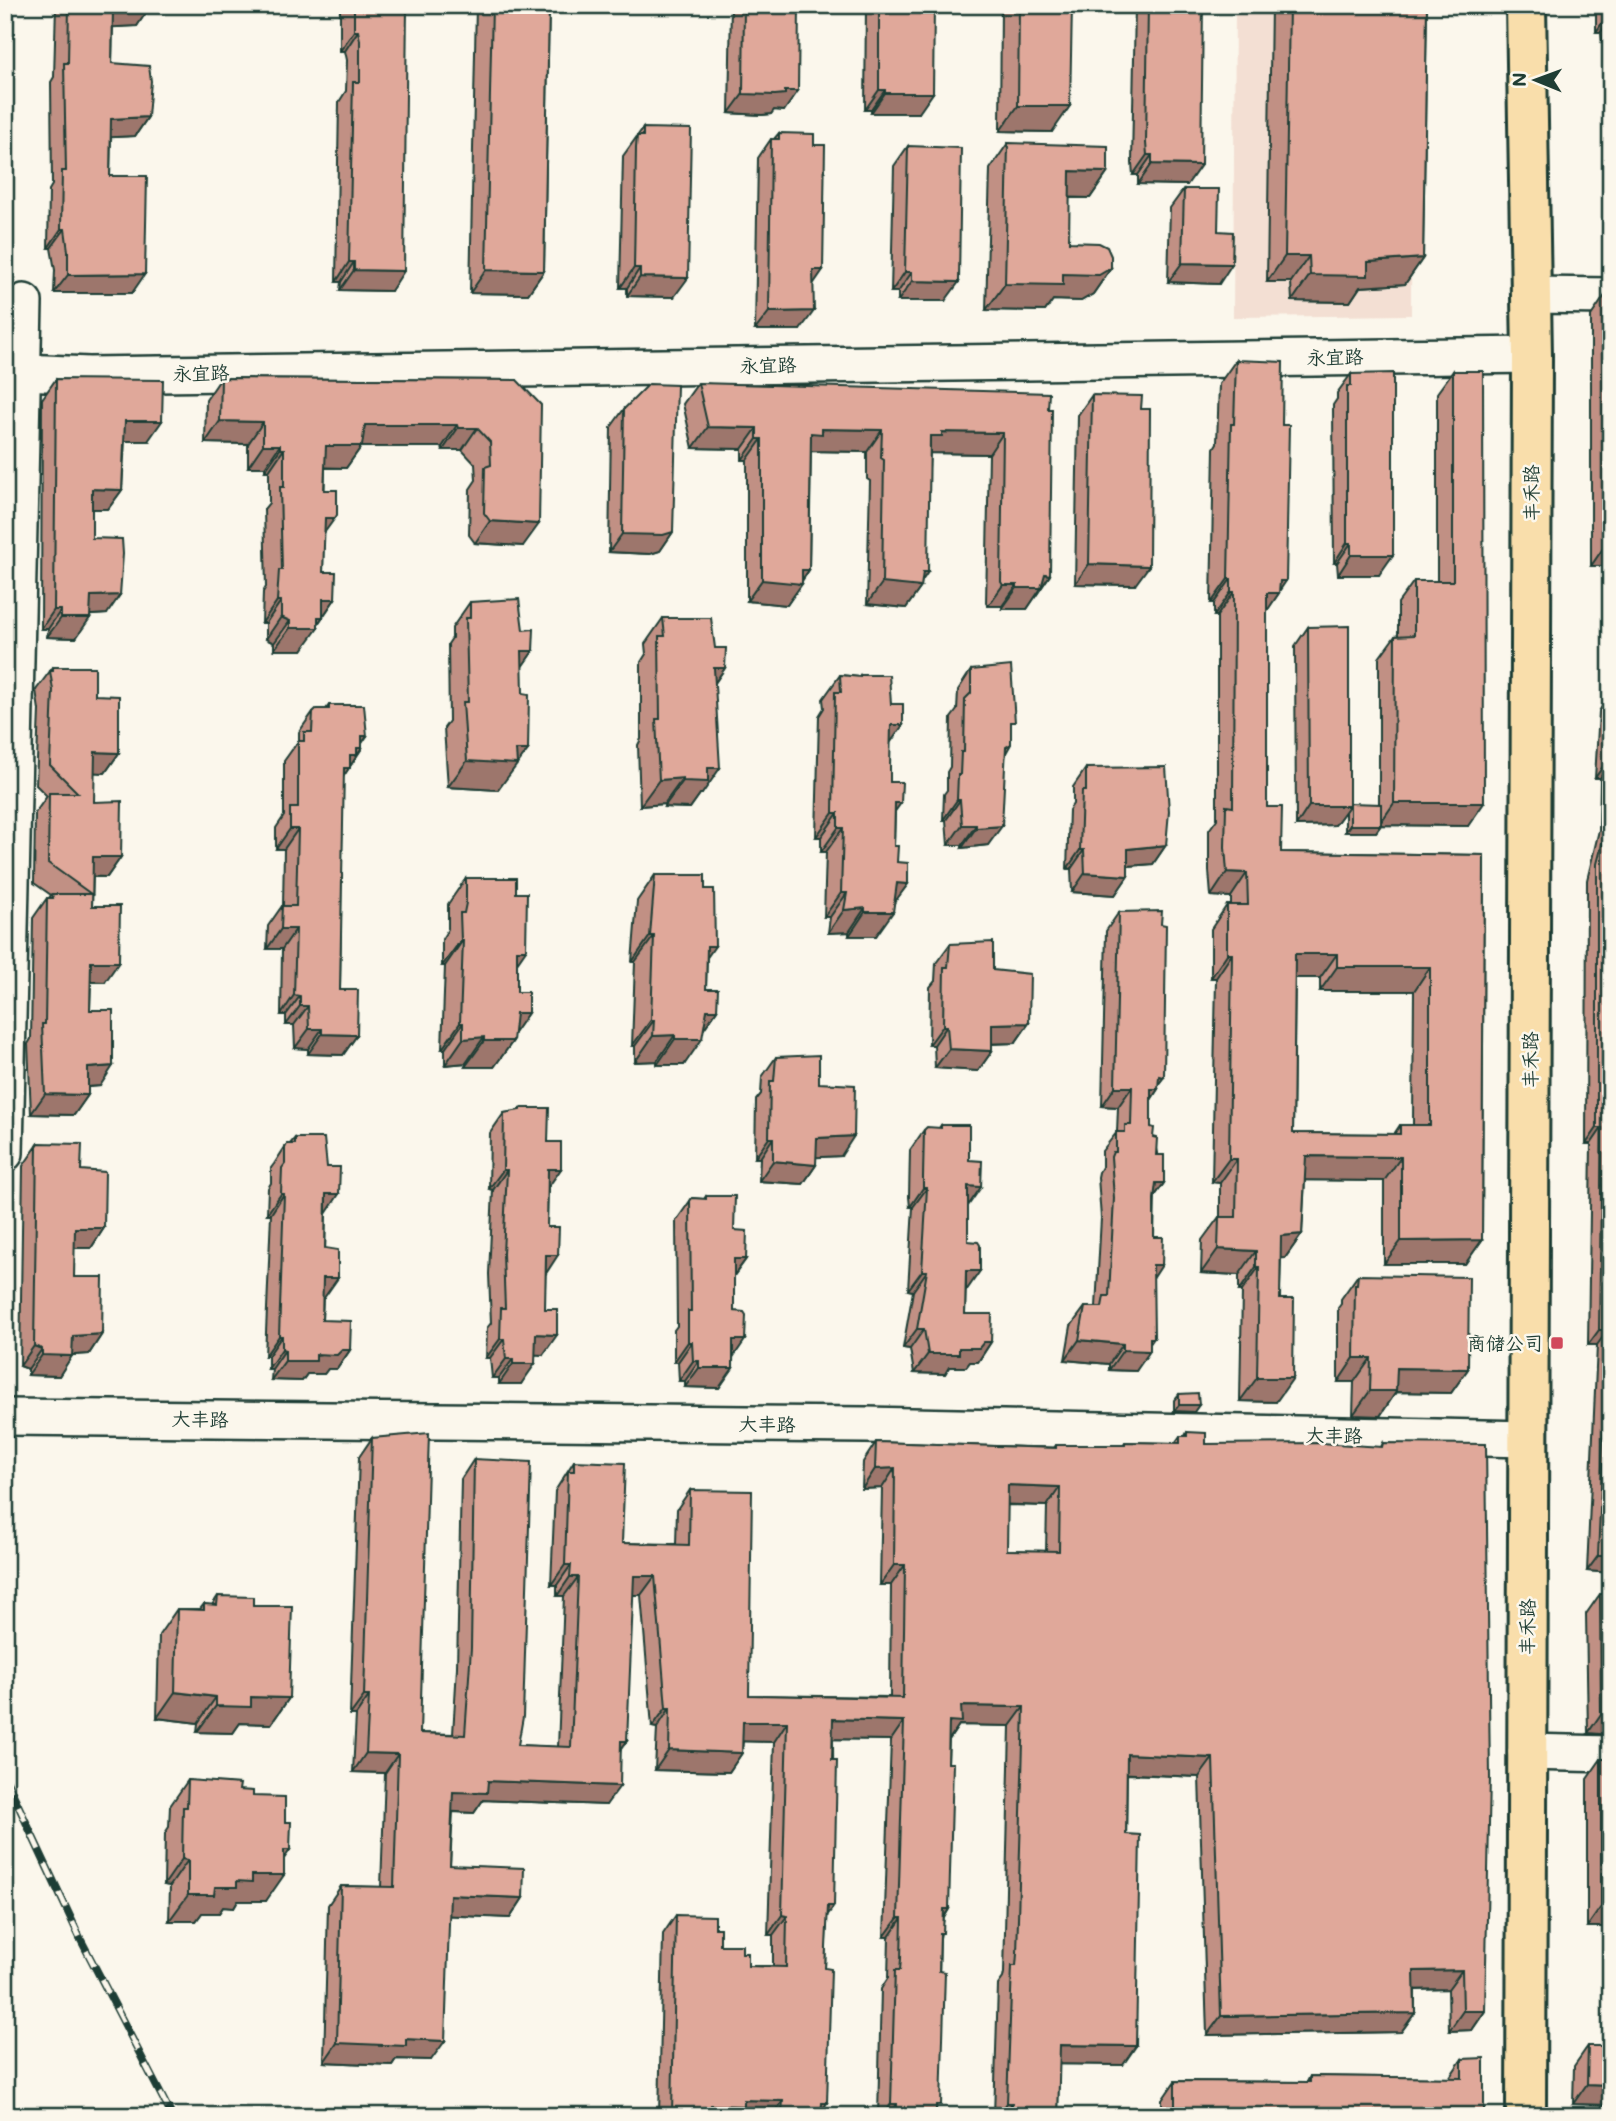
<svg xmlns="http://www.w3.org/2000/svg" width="1616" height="2121" font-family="Mali,'LXGW WenKai TC',sans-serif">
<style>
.built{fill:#f3dfd3}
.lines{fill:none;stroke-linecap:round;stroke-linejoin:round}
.minor-casing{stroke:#1f3d34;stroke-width:40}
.major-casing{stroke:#1f3d34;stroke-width:44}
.minor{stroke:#fbf7ec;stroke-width:35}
.major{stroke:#f9deab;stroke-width:38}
.rail-casing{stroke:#1f3d34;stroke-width:8}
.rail{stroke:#fbf7ec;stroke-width:5;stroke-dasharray:16;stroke-linecap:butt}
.wall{fill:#c19084;stroke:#1f3d34;stroke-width:2;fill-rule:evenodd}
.shaded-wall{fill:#9d766c;stroke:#1f3d34;stroke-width:2}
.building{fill:#e0a89a;stroke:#1f3d34;stroke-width:2;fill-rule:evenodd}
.poi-dot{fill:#d1495b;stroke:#fbf7ec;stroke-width:2.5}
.labels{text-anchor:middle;stroke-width:5;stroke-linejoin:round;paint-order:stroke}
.street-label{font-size:19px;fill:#1f3d34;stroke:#fbf7ec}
.poi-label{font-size:19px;fill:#1f3d34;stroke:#fbf7ec;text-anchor:end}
</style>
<rect width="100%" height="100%" fill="#fbf7ec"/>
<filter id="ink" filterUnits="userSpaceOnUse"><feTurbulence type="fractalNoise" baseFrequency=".0143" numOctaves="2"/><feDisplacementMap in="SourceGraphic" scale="14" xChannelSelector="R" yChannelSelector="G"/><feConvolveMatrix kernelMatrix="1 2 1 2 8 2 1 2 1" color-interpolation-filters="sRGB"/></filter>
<g filter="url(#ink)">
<path class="built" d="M1235,5h177l-1,310 -178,2z"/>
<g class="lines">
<g class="minor-casing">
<g id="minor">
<path d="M1531,295l80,1"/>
<path d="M5,367l19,5 65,3 1443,-20"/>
<path d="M5,1153l19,-851"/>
<path d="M5,1417l861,8 663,14"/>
<path d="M1526,1752l85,2"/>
</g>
</g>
<g class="major-casing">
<path id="major" d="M1526,2116l6,-1761 -6,-350"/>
</g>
<use href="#minor" class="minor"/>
<use href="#major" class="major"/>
<g class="rail-casing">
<path id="rail" d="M5,1777l76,163 91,176"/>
</g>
<use href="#rail" class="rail"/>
</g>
<g class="wall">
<path d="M56,5h94l-13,21 -24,1 -1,36 36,54 -13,19 -24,1 -1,39 22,117h-78l1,-23 -4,-22h-3l1,-58 3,-5 -1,-103 3,-5z"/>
<path d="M340,5h67l-16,286 -51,-1 1,-8h-5l3,-180 7,-11 1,-31 -2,-9h-5z"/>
<path d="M476,5h73l-5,266 -16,23 -58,-1z"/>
<path d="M731,5h68l-15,106 -10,-1 -3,4 -9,1 -33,-2z"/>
<path d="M866,5h68l-15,108h-48v-3h-6z"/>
<path d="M1001,5h71l-20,127 -52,-1z"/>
<path d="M1135,5h68l-16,180 -49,-1v-9h-5l-1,-12z"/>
<path d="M1271,5h156l-4,253 -18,26 -45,3 -10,15 -58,-1 -1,-19h-24z"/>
<path d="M1596,5h15v258h-5l5,-222 -9,1 -1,-10h-5z"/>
<path d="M643,128l31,169 -47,-1v-8h-7l3,-132z"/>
<path d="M779,133l34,151 -13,46h-45l3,-172 13,-19h3z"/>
<path d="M1008,143l100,29 -18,26h-21v44l42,26 -18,26 -12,7 -28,-1 -8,11 -59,-1 4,-141z"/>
<path d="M908,146l37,155h-47v-9h-7l3,-126z"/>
<path d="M1184,189l34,42 1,53 -51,-2 2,-74z"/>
<path d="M1606,294l5,272h-20v-250z"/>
<path d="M1236,360l43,230v3l-12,17v197l14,45 203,3 -2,385 -17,24h-81v-83l-79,-1 -3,54 -17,24h-4l-5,144 -36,-1 2,-110h-3v-16l-38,-2 1,-33 17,-23h1v-34l-8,-1 4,-204h-5v-49l16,-24h4v-8l-20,-1 -2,-25v-41l8,-11v-203h-3v-13h-3l3,-155 3,-5 2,-59zM1295,978h25v13h94l-1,134h-13l-6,9 -101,-1z"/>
<path d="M1453,371l15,455 -87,-1 -5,7h-31v-21l-10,14 -39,1 -1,-180 13,-19 41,177h30v-146l16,-22 3,-1v-32l16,-22h23v-188z"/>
<path d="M1351,374l28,201h-41l-1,-12h-3l-1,-158 4,-6v-6z"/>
<path d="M221,378l296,2 6,166 -48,-3 -6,-8 1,-46 6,-9 -1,-16 -13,-14h-19l-1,-3h-81l-15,21h-21l-2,104 12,27 -17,25 -16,26h-28v-7l-8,-4v-16h-4l1,-31 3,-5 -2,-78 5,-6v-32h-4v-4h-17v-23l-43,-1 1,-43z"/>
<path d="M56,379l92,62h-23l-3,49 -14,19h-16v29l15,76 -17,1 -14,23 -29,-1 1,-8h-7l1,-230z"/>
<path d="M698,383l350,26 2,166 -23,34h-25v-3h-14l-2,-3 3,-149 -59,-1 -9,134 -15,21 -39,-4 3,-123 -3,-2v-27l-56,-1 -2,119 -22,35 -40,-4v-141h-5v-11l-49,-1 -10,-44z"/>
<path d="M1092,395l43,190 -60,-1 3,-169z"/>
<path d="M624,409l49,123 -13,19 -10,3 -41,-2 2,-125z"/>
<path d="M470,602l53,28 10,21 -11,15 -13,109h-1l-10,15 -50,-3 -4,-59 5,-7 -1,-77 4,-6v-10z"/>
<path d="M663,618l52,30 10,20 -10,15 -13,111h-2l-10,14 -26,-1v-3l-24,2 -2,-61 3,-6v-77l5,-8 -1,-10z"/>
<path d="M53,667l42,28 24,58 -14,20 -11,-1v30l27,55 -14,20h-14l-1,29 13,76h-14l-1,28 10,76 -12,1v8l-14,20 -43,-1 -3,-70 3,-5 2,-121 14,-20h2l2,-3 -17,-12 1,-70 12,-17 -11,-11 3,-75 -3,-20z"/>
<path d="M971,670l40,58v16l-5,9 -18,92 -26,3v-3h-14l-2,-25h-3l1,-26 3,-4v-18l3,-5 1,-49 6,-8 1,-20z"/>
<path d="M840,675l19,2 1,-2 30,68v39l5,31 -1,33 3,16 11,22 -14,18 -18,34h-27v-4l-21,1 2,-16h-6l2,-65h-5v-15h-5l3,-121 5,-8 -1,-9z"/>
<path d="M1610,695h1v878l-24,-2 10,-226h-9l3,-201h-5l1,-264 12,-50 1,-52h-5l4,-67z"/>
<path d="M329,705l33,39v4l-19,29 -3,213 17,45 -14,20 -35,-1v-5l-13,-1 -1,-23h-8v-10h-5l1,-66h-15l1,-23 14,-20h1l1,-57h-8v-21l8,-12v-55l15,-21v-8l14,-20 13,-3z"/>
<path d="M1086,768l80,77 -13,19 -25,2v10l-13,19 -43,-3 -1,-23h-4l2,-59 4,-6v-17z"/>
<path d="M655,875l50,14 2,69 -1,31 11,21 -14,20 -19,35h-27v-4l-22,1v-16h-3l3,-84h-3l5,-61z"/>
<path d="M466,878l51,85v29l11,21 -15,21v7l-19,26h-29l1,-4 -21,2v-16h-3l3,-83h-3v-27l6,-10v-25z"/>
<path d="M1119,912l45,165 -6,7v5l-7,11v27l13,56 -9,13 -2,82 -3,65 -14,28 -27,-1v-6l-44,-4 6,-34 14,-19h11l5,-89 -3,-41 1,-5 3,-5v-16l15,-19 1,-25 -16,-1 4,-175z"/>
<path d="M950,944l43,26 36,53 -14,20 -23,1v7l-14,20 -43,-3 -1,-23h-5l1,-58 5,-6 1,-18z"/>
<path d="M776,1057l43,26 22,73 -25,1v8l-13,19 -44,-3 1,-23h-5l1,-58 5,-6 1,-17z"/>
<path d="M520,1108l28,81 -5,166 -7,-1 -15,30h-22v-6h-7l-2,-20h-4l1,-30 4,-5 -2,-49 4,-84 -4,-1 1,-56 14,-20 14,-2z"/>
<path d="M941,1125l27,81 -3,108 26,28 -13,20h-8l-4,5h-17l-4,7 -31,-1 -4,-24 -7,-1 10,-57 -5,-1 5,-83h-3l-1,-10 1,-47 14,-20 15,-2z"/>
<path d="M295,1138l31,75 -2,85h-1l-1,22 28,30 -13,19h-9l-4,5h-17l-5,7 -31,-1 1,-11h-4v-13h-3l6,-142h-4l1,-26 3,-5v-15l3,-4 13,-20h3z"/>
<path d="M39,1143l42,27 23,58 -13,20h-17v29l28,57 -13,20 -17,1 -13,21 -31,-1v-6l-8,-3 3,-200z"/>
<path d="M706,1196l28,34 12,29 -12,17 -1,92 -14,20 -34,-1v-6h-6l-1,-19h-4v-32l3,-4 -1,-105 16,-23 12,1z"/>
<path d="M1358,1275l110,94 -17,24 -55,-1 -16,24 -27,-1 1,-33h-16v-74l3,-4v-5z"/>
<path d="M1179,1394l15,18 -20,-1v-11z"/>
<path d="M1187,1432l19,12 175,3 2,-4 102,568 -13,19 -23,1 -1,-42 -33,1v23l-14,19 -194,3 -8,-258 -72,-3 -4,291 -64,-1 -1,52h-64l4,-131 5,-7 1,-5 6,-247 -51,-1 -10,15 -1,23 1,146 -5,9 -4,20 -4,178h-58l3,-127 7,-11 1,-41h-5l7,-197 -58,-1 1,167 -7,9 -2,53 -4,146 -1,2h-161l4,-182 13,-19 39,13 5,17 22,8 6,13h25v-31h-5l6,-193 -31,-1 -1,12 -13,19 -74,-2 2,-42 -5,-1 -11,-132h-8l-12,154 -15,56 -123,-5 -9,13 -21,-1 -3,53 73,33 -13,20 -61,-3 -18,145 -35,-1 -4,6 -68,-3 4,-157 13,-19 40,1 4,-114 -32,-1 3,-57h-6l9,-258 13,-19 48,295 33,1 4,-67 4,-188 13,-20 44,286 40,2 6,-151h-7v-11h-6l4,-94 19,-30 48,82 54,1 1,-35 13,-19 59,205 141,2 1,-112h-11l2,-97 -20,1 1,-27 13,-20 178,6 2,-3h67l2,-3 50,1 5,-7h5zM1007,1505l40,1 -1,45 -39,-1z"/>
<path d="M1600,1594h11v141l-23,-2 -2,-119z"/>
<path d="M218,1596l35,10 36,92 -18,26 -31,-1 -7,10 -36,-1 1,-9 -41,-5 2,-83 18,-26h23l4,-5 8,1z"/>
<path d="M1601,1759h10v168h-24v-148z"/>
<path d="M188,1780l51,10 14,6 31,63 -18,42h-28l-4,7 -11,-1 -4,6h-17l-6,8h-27l1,-35 -6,-1 1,-52 4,-6 1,-21z"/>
<path d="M1588,2046h23v59l-38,-1 1,-38z"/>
<path d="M1462,2059l22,57h-322v-16l13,-19 132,1 3,-6 139,2z"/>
</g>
<g class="shaded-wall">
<path d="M150,7l-13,19 -37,2 13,-19z"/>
<path d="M1611,10v8l-10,14h-5z"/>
<path d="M1611,29v12l-9,1z"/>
<path d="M354,31h4l-13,20h-5z"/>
<path d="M879,90h6l-14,20h-6z"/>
<path d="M785,91h13l-14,20 -10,-1 -3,4 -9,1 -33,-2 14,-19z"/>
<path d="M885,93h48l-14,20h-48z"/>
<path d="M1018,106h52l-18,26 -52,-1z"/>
<path d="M148,117l-13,19 -37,2 13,-19z"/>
<path d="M1147,155h5l-14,20h-5z"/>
<path d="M1152,164l49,1 -14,20 -49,-1z"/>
<path d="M1070,171l38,1 -18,26 -38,-1z"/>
<path d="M61,229h4l-14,19h-3z"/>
<path d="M1285,256h24l-18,26h-24z"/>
<path d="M1423,258l-18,26 -45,3 -10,15 -58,-1 18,-26 58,-13z"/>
<path d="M349,262h5l-13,20h-5z"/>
<path d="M1182,263l50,1 -13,20 -51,-2z"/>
<path d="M634,268h6l-13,20h-7z"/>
<path d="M1111,268l-18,26 -12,7 -28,-1 -8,11 -59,-1 19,-26 58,-10z"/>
<path d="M354,270l50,1 -13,20 -51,-1z"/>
<path d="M486,270l58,1 -16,23 -58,-1z"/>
<path d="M813,270h10l-13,19z"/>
<path d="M905,272h7l-14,20h-7z"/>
<path d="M145,274l-13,19h-78l14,-18z"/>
<path d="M640,277l48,1 -14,19 -47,-1z"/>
<path d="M912,281l47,1 -14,19h-47z"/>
<path d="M814,311l-14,19h-45l14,-18z"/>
<path d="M125,421h37l-14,20h-36z"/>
<path d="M220,421l43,1 -15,22 -43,-1z"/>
<path d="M365,425h92l-15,22h-81l-15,21 -35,-1 15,-21z"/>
<path d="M708,427l49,1 -15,21 -49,-1z"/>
<path d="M458,428h19l-15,22h-19z"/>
<path d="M822,429l60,1 -15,22 -57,-1 1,-18z"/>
<path d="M942,432l61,1 -14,21 -59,-1v-17z"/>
<path d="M757,439h5l-15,21h-5z"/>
<path d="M263,445h17l-15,22h-17z"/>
<path d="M280,449h4l-15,22h-4z"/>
<path d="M92,489l30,1 -14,19h-29z"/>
<path d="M325,518h10l-16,22z"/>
<path d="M490,521l49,3 -16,22 -48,-3z"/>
<path d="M673,532l-13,19 -10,3 -41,-2 13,-18z"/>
<path d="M1347,543h4l-14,20h-3z"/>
<path d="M1606,544h5v22h-20z"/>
<path d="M1351,555h42l-14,20h-41z"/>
<path d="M1089,564l60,2 -14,19 -60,-1z"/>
<path d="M802,570h7l-10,14h3l-15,21 -40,-4 15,-21z"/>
<path d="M923,572h5l-10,15h3l-15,21 -39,-4 15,-21z"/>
<path d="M1045,574l5,1 -23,34h-25l15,-21z"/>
<path d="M1228,579h3l-17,24h-3z"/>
<path d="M1280,581h6l-8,12h1l-16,24 4,-24z"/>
<path d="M1003,585h14l-15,21h-14z"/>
<path d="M1231,592h3l-17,24h-3z"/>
<path d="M120,595l-13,19 -30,2 14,-20z"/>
<path d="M323,599h12l-20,29h3l-16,22h-28l16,-22z"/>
<path d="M277,601h4l-15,22h-4z"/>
<path d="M54,610h7l-13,19h-7z"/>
<path d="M281,617l9,4 -16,22 -8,-4z"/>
<path d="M61,618h29l-14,20 -29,-1z"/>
<path d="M522,651h11l-18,26z"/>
<path d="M714,668h11l-18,26z"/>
<path d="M891,725h12l-17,24z"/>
<path d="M362,736h5l-8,12h3l-26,40v-13z"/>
<path d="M516,750h12l-30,40 -50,-3 19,-26z"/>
<path d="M95,752l24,1 -14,20 -24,-1z"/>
<path d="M1606,762h5l-11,16h-5z"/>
<path d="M708,768h12l-18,26h-2l-10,14 -26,-1 19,-26z"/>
<path d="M683,778l-19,26 -24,2 19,-26z"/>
<path d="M957,800h3l-14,20h-3z"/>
<path d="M895,803h6l-17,24z"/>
<path d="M1394,803h90l-16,23 -89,-1z"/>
<path d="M1309,806h40l-14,19 -39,1z"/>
<path d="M833,813h5l-17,24h-5z"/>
<path d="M962,825h14l-14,20h-14z"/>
<path d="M1350,825h31l-5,7h-31z"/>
<path d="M1002,826l-14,19 -26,3 14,-20z"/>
<path d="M838,828h5l-17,24h-5z"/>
<path d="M290,829h8l-14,20h-8z"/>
<path d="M1166,845l-13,19 -38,3 13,-18z"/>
<path d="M1080,850h4l-13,19h-4z"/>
<path d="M93,857h28l-14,20 -28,-1z"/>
<path d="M1227,872l20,1 -16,24 -20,-1z"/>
<path d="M1085,873l43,3 -13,19 -43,-3z"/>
<path d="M897,883l11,1 -17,23z"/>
<path d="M841,893h6l-17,24h-6z"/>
<path d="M865,908l-16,24 -21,1 16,-23z"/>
<path d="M865,912h28l-17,24h-27z"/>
<path d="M281,929h15l-14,20h-15z"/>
<path d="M650,936h4l-19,26h-3z"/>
<path d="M461,940h2l-18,26h-3z"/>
<path d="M707,946h8l-18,26z"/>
<path d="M517,950h9l-18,26z"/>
<path d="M1227,954h5l-16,24h-5z"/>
<path d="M1295,954h42l-17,24h-41z"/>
<path d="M91,962h28l-14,20 -28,-1z"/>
<path d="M1337,967h93l-16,24h-94z"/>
<path d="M294,995l6,1 -14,19h-5z"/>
<path d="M300,1006h8l-14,19h-8z"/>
<path d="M707,1010h10l-18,26z"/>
<path d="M516,1013h12l-18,26z"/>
<path d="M651,1020h3l-19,26h-3z"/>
<path d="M460,1023h3l-18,26h-3z"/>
<path d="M1029,1023l-14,20 -37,1 14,-20z"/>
<path d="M943,1026h4l-13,19h-5z"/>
<path d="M309,1029h13l-14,20 -13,-1z"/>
<path d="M322,1034l35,1 -14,20 -35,-1z"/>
<path d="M675,1035l-18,26 -22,1 18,-26z"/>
<path d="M484,1037l-18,26 -21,2 18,-26z"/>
<path d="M675,1039h27l-18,26h-27z"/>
<path d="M484,1041h29l-19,26h-29z"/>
<path d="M949,1049l43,2 -14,20 -43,-3z"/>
<path d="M113,1066l-13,20 -26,2 14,-20z"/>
<path d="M1159,1076l5,1 -9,12h3l-13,20h-7z"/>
<path d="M1115,1087h17l-14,20 -16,-1z"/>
<path d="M45,1094l43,1 -14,20 -43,-1z"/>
<path d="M1597,1128h5l-11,16h-5z"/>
<path d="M854,1136l-13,20 -38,2 14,-20z"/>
<path d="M769,1138h4l-13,20h-5z"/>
<path d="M1306,1156l95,1 -17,24 -95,-1z"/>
<path d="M1229,1159h8l-17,24 -8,-1z"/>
<path d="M773,1161l43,4 -13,19 -44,-3z"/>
<path d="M548,1169h13l-14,20z"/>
<path d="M503,1170h4l-14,20 -4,-1z"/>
<path d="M1156,1183h8l-14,20z"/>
<path d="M968,1186l13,1 -13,19z"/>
<path d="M923,1188h4l-14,19h-3z"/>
<path d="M281,1194h3l-13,20h-4z"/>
<path d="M326,1194h13l-13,20z"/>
<path d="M75,1228h29l-13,20h-30z"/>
<path d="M1302,1234l-17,24 -20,2 16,-24z"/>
<path d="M1482,1240l-17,24h-81l17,-23z"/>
<path d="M1218,1249l38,2 -17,24 -38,-2z"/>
<path d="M546,1255h12l-13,20z"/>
<path d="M734,1259h12l-14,19z"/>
<path d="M1153,1265h9l-13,20z"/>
<path d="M1256,1267h3l-17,24h-3z"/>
<path d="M922,1271h5l-14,20 -5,-1z"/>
<path d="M966,1271h14l-14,20z"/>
<path d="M323,1278h15l-14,20h-15z"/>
<path d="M917,1329h7l-14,20 -7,-1z"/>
<path d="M1599,1330h9l-11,15h-9z"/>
<path d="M102,1334l-13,20 -29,2h12l-13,20 -31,-1 14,-20 31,-19z"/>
<path d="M536,1334l21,1 -14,20 -20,-1z"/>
<path d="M279,1336h3l-14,20h-3z"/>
<path d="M1150,1338h4l-9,13h5l-14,20 -27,-1 14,-20z"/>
<path d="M500,1339h4l-14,19h-4z"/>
<path d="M733,1340h12l-13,19z"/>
<path d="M1079,1340l44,4 -14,20 -44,-4z"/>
<path d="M688,1342h4l-14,20h-4z"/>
<path d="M984,1342h7l-13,20h-8l-4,5h-17l-4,7 -31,-1 14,-19z"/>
<path d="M34,1346l8,3 -14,20 -8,-3z"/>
<path d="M282,1349l3,1 -13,19h-4z"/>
<path d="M342,1350h8l-13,19h-9l-4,5h-17l-5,7 -31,-1 14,-19z"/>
<path d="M1354,1358h17l-17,24h-16z"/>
<path d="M506,1359h7l-14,19h-7z"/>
<path d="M693,1361h6l-14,20h-6z"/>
<path d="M513,1364h22l-14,20h-22z"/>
<path d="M699,1368h34l-14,20 -34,-1z"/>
<path d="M1397,1368l71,1 -17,24 -55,-1 -16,24 -27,-1 17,-24z"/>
<path d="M1257,1378h36l-17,24 -36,-1z"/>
<path d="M1179,1405h20l-5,7 -20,-1z"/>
<path d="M895,1468l-13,20 -20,1 13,-20z"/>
<path d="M1008,1485l52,2 -13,19 -53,-2z"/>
<path d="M1598,1556h13v17l-24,-2z"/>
<path d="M565,1565h6l-14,20h-6z"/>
<path d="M894,1565h11l-14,20h-11z"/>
<path d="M634,1576h21l-14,19h-20z"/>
<path d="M570,1577h8l-14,19h-7z"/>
<path d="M175,1692l41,5 -18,26 -41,-5z"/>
<path d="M364,1696h5l-13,19h-6z"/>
<path d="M251,1697l38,1 -18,26 -31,-1 -7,10 -36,-1 19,-26z"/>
<path d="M961,1706l63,1 -14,19 -51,-1 -11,16h-12z"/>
<path d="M666,1708h4l-13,20 -5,-1z"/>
<path d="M1601,1714h10v21l-23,-2z"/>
<path d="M833,1719l71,2 -13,19 -71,-1z"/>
<path d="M743,1722h44l-13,20 -44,-1z"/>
<path d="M621,1741h6l-14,19z"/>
<path d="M669,1750l73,3 -13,19 -74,-2z"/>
<path d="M366,1753l32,1 -13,19 -32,-1z"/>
<path d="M1127,1754l86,4 -14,19 -85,-4z"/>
<path d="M488,1781l132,5 -14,19 -123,-5 -9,13 -34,-2 13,-19z"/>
<path d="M284,1850h6l-17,25h11l-18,26h-28l-4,7 -11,-1 -4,6h-17l-6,8h-27l19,-26 49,-14 15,-6z"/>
<path d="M182,1859l6,1 -18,26 -6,-1z"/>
<path d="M450,1895l73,3 -13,20 -74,-3z"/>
<path d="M828,1906h6l-14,20z"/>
<path d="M1601,1907h10v20h-24z"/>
<path d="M944,1909h5l-13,20z"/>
<path d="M782,1915l5,1 -14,19h-5z"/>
<path d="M898,1918h4l-13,19h-5z"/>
<path d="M1462,1970l-14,19 -47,1 13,-19z"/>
<path d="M1463,2011h22l-13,19 -23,1z"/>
<path d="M1415,2013l-14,19 -194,3 14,-19z"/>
<path d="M406,2039l39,2 -14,19 -35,-1 -4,6 -68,-3 13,-19z"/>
<path d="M1060,2045l76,1 -13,19 -77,-1z"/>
<path d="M1587,2084l24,1v20l-38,-1z"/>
<path d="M744,2100l39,1 -11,15h-102l2,-2 39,-9z"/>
<path d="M822,2103h5l-7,11h1l-1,2h-40l2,-4z"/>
<path d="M1007,2103h5l-9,13h-5z"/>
<path d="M891,2104h6l-8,12h-6z"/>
</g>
<g class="building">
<path d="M69,5h81v2l-37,2 -1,54 37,3 2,15 -3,36 -37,2 -1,57h37l-2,98 -77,1v-24l-3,-22h-4l1,-58h4l-2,-108h4z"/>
<path d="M354,5h53l-3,266 -50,-1v-8h-5l4,-180h7v-42l-2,-9h-4z"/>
<path d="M492,5h57l-5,266 -58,-1z"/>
<path d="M744,5h55l-1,86h-13v3l-10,1 -32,-1z"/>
<path d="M879,5h55l-1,88h-48v-3h-6z"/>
<path d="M1019,5h53l-2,101h-52z"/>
<path d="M1148,5h55l-2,160 -49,-1v-9h-5l-1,-12z"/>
<path d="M1289,5h138l-4,253 -55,4v14l-58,-1 -1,-19h-24z"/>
<path d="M643,128l48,1 -3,149 -48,-1v-9h-6l2,-120 1,-12h6z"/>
<path d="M779,133l35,1v11h11l-2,125h-10l1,41 -45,1 2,-173h8z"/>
<path d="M1008,143l100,3v26l-38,-1 -1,71 30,1 8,4 4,9v12l-12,7 -36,-1v11l-58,-1z"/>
<path d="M908,146l53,2 -2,134 -47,-1v-9h-7z"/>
<path d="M1184,189h35l-1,42 15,1 -1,32 -50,-1z"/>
<rect x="1606" y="294" width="5" height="250"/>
<path d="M1236,360l47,2 -1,63h7l-3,156h-6l-1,12h-12v214h15l-1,45 203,3 -2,385 -81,1v-84l-95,-1 -4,78 -21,2 -1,63h14l-1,79h-36l2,-111h-3v-16l-38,-2 1,-32h17l1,-58h-8l3,-205h-5v-49h21l-1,-32 -20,-1 -2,-25 1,-41 7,1 1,-215h-3v-13h-3l3,-155h3zM1295,954h42v13h93v158h-30v9l-107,-1z"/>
<path d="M1453,371h30l1,432h-90l1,-167 19,-1v-54h39z"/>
<path d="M1393,373v182h-42v-12h-4v-157h4v-12z"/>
<path d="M221,378l296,2 24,25 -2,119 -49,-3 -6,-8 1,-46 6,-2 -1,-23 -13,-14h-19l-1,-3h-92l-3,21h-36l-2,44h13v25l-2,3h-10l-2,54h13l-1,27h-12v18h-5v11h-28v-7l-9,-4v-16h-4l2,-31h3l-2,-83h4v-38h-4v-4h-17v-23l-43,-1z"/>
<path d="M56,379l107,1 -1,41h-37l-3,69 -30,-1v49l30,1 1,15 -3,41 -29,1 -1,22h-29v-8h-7z"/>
<path d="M698,383l351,10 -1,16h4l-2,166 -5,-1 -4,14h-24v-3h-14l-2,-3 2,-149 -61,-1v4h-12l-2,136h-5l-2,15 -39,-4 2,-123 -3,-2 1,-28 -60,-1v5l-11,-1 -2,137h-7v14l-40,-4v-141h-5v-11l-49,-1z"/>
<path d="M649,384l28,1 -4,147 -10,3 -41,-1 2,-125z"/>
<path d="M1092,395l50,1 -1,13h9l-1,157 -60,-2z"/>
<path d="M519,599l4,31 11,-1 -1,22h-11l1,42 6,1 -1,56h-12l1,14 -50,-3 -4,-59h5l-2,-84h4v-16z"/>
<path d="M663,618h48l4,30h11l-1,20h-11l6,100h-12v14l-25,-1v-3l-24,2 -3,-61h4l-1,-83h6z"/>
<path d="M1349,626v180h-40l-1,-179z"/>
<path d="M1011,666l4,56h-4v22l-5,3 -4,79 -26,2v-3h-14l-2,-25h-3l1,-25h2l1,-23h3l1,-53 6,-6v-23z"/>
<path d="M53,667h42v28l24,1v57l-24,-1 -1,50 28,-1 -1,56h-28l-1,49h28l-1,56h-28l-1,48h23v56l-25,2v27l-43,-1 -3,-70h3l2,-126h6l-1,-4h39l-43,-31 1,-70h29l-28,-28 3,-75 -3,-19h3z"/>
<path d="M840,675l20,2v-2h29l2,29h12v21h-12l-1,42v15h12l-1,21h-6l-1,43h4l-1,16 11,1v21l-11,-1 -4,29h-28v-4l-21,2 3,-17h-6l2,-65h-5v-15h-5l2,-121h6z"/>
<path d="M1610,695h1v67h-5z"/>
<path d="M329,705h35l3,31h-5v12h-5v7h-7v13h-6l-4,222h18l-1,45 -35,-1v-5h-13l-1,-23h-8v-10l-6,-1 2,-66h-15l1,-23h14l2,-77h-8v-21h8v-67h6v-9h8l1,-20 3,-3h13z"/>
<path d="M1166,767l3,44 -3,34 -38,4v27l-43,-3 -1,-23h-4l2,-59h4v-23z"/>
<path d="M1611,768v788h-13l10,-226h-9l3,-202h-5v-264l13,-50z"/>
<path d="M1350,803l31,1v21h-31z"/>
<path d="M655,875h50v14h9l1,57h-8l-1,43h12l-1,21h-10l-5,29h-27v-4l-22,1 1,-16h-3l3,-84h-4z"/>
<path d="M466,878h50v15h11l-1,57h-9v42h11v21h-12l-3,28h-29v-4l-21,2v-16h-3l3,-83h-2l-1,-27h4l2,-10z"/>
<path d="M1162,911l-1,13 5,1 -2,152 -5,-1 -1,13h-7v38l3,1 -1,9 4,1 -1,17h8v28h-8l-2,16v38h9l-1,28h-9l1,73h-4v13l-27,-1v-6l-44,-4 6,-33h17l2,-11h5l5,-98 -3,-41 2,-5h3v-20h9v-7h6l1,-38h-17l4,-175z"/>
<path d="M993,942v28l37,4 -1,49 -37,1v27l-43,-2 -2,-23h-4l1,-59h4l2,-23z"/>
<path d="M819,1055v28l36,2 -1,51 -37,2 -1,27 -43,-4v-23h-4l1,-57h4l2,-24z"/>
<path d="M520,1108h29l-1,34h13v27h-13l-1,58h12l-1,28h-12l-1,54h12v26l-21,-1 -1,30h-22v-5h-7l-2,-20h-4l1,-31h4l-2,-54 4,-84h-4l1,-57 16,-3z"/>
<path d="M941,1125h28v35l13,1 -1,26 -13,-1v55l10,1 2,3v26h-14l-1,43h27l-1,28h-7l-5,6h-20v6h-31l-4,-25h-7l10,-58h-5l5,-83h-4v-11l1,-47 3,-3 14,1z"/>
<path d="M295,1138h29l3,29h13l-1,27h-13l-1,54 13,2v28h-15l-1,42 29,1 -1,29h-8l-5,5 -21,-1v7h-31v-11l-3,-1v-13h-3l5,-142h-3l1,-26 3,-4v-16l2,-4h8z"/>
<path d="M39,1143l43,1 -1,26 24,2 -1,56h-29l-1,49h29l-1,57 -29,2 -1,20 -30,-1v-6l-8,-3 3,-200z"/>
<path d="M706,1196h29l-1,34 13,1 -1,28h-12v52l10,1 2,3 -1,25h-12v28h-34v-7h-6l-1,-19h-4v-31h3l-1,-110 2,-3 14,1z"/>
<path d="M1358,1275l111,2 -1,92 -71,-1 -1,23h-26l1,-33h-17l1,-74h2z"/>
<path d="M1198,1393l1,12h-20v-11z"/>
<path d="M1187,1432l19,1v11l114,-1 62,4 1,-4 103,1 4,333 -5,234h-22l-1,-41 -48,1 1,42 -194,3 -8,-258 -86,-4 -1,80 14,1 -4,211 -76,-1 -2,71h-46v-13h-5l5,-137h4l1,-12 7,-247 -63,-1 1,16 -13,-1 -1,42h5l-4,146h-5l-1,24h-3l-1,38 6,1 -4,133h-5v11l-39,-1v-11h-6l4,-134h5l1,-11 1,-41h-4l6,-197 -71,-2 -1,41h5l-3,146h-6l-3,62 6,1 -4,134h-5l-1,11 -39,-2 1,-11 -39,-1v6l-33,-1 -1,10 -38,-1 4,-199 39,1v12h5v17h22v8h6v13l38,1 1,-51 -5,-1 5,-193h-44l-1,31 -73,-3 1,-42h-4l-11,-132h-21l-7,165h-6l-1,45 -132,-5 -1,12 -34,-1 -3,73 74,3 -1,30 -73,-3 -5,146 -39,-2v7l-69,-3 4,-157 53,1 4,-133 -32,-1 3,-57h-5l8,-258 57,-5 -9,300 45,2 6,-87 3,-189 57,3 -8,255 -5,28 53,2 7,-170h-8l1,-12h-6l3,-94h6v-10l51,2 -3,80 67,2 1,-55 62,1 -3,204 154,3 2,-133h-11l1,-97 -20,1 1,-27 180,6v-3h69v-3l55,1v-7h7zM1008,1485l52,2 -1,64 -52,-1z"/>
<path d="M1600,1594h11v120h-10z"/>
<path d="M218,1596l35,1v9h39l-3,92 -38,-1v10l-35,-1v-9l-41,-5 2,-83 27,1v-6l13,1z"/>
<rect x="1601" y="1759" width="10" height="148"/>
<path d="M188,1780l52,4 -1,6 14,1v5l32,1v25h6l-1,28h-6v25h-32v7l-15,-1v6h-22l-1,8h-26v-35l-6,-1 1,-52h4z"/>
<path d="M1588,2046h23v39l-24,-1z"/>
<path d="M1484,2058v58h-309v-35l135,1v-6l152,2v-19z"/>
</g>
</g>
<rect class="poi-dot" x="1550" y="1336" width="14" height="14" rx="3.5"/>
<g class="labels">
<g class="street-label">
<text transform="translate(1335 357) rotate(-1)" y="7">永宜路</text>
<text transform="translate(768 365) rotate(-1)" y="7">永宜路</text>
<text transform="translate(201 373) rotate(-1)" y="7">永宜路</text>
<text transform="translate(1531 493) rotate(-90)" y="7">丰禾路</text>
<text transform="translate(1530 1060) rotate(-90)" y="7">丰禾路</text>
<text transform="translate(200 1419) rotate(1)" y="7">大丰路</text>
<text transform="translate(767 1424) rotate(1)" y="7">大丰路</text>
<text transform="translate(1334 1435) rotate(1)" y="7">大丰路</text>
<text transform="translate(1527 1627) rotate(-89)" y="7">丰禾路</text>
</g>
<g class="poi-label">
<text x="1543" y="1350">商储公司</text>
</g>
</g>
<rect width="1616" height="2121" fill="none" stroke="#fbf7ec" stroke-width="28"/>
<rect x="14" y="14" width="1588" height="2093" fill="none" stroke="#1f3d34" stroke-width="2.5" filter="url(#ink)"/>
<g transform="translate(1536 80) rotate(271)" stroke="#fbf7ec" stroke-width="5" paint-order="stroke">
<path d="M0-5L12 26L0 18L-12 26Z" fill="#1f3d34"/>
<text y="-10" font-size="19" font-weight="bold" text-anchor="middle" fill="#1f3d34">N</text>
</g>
</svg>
